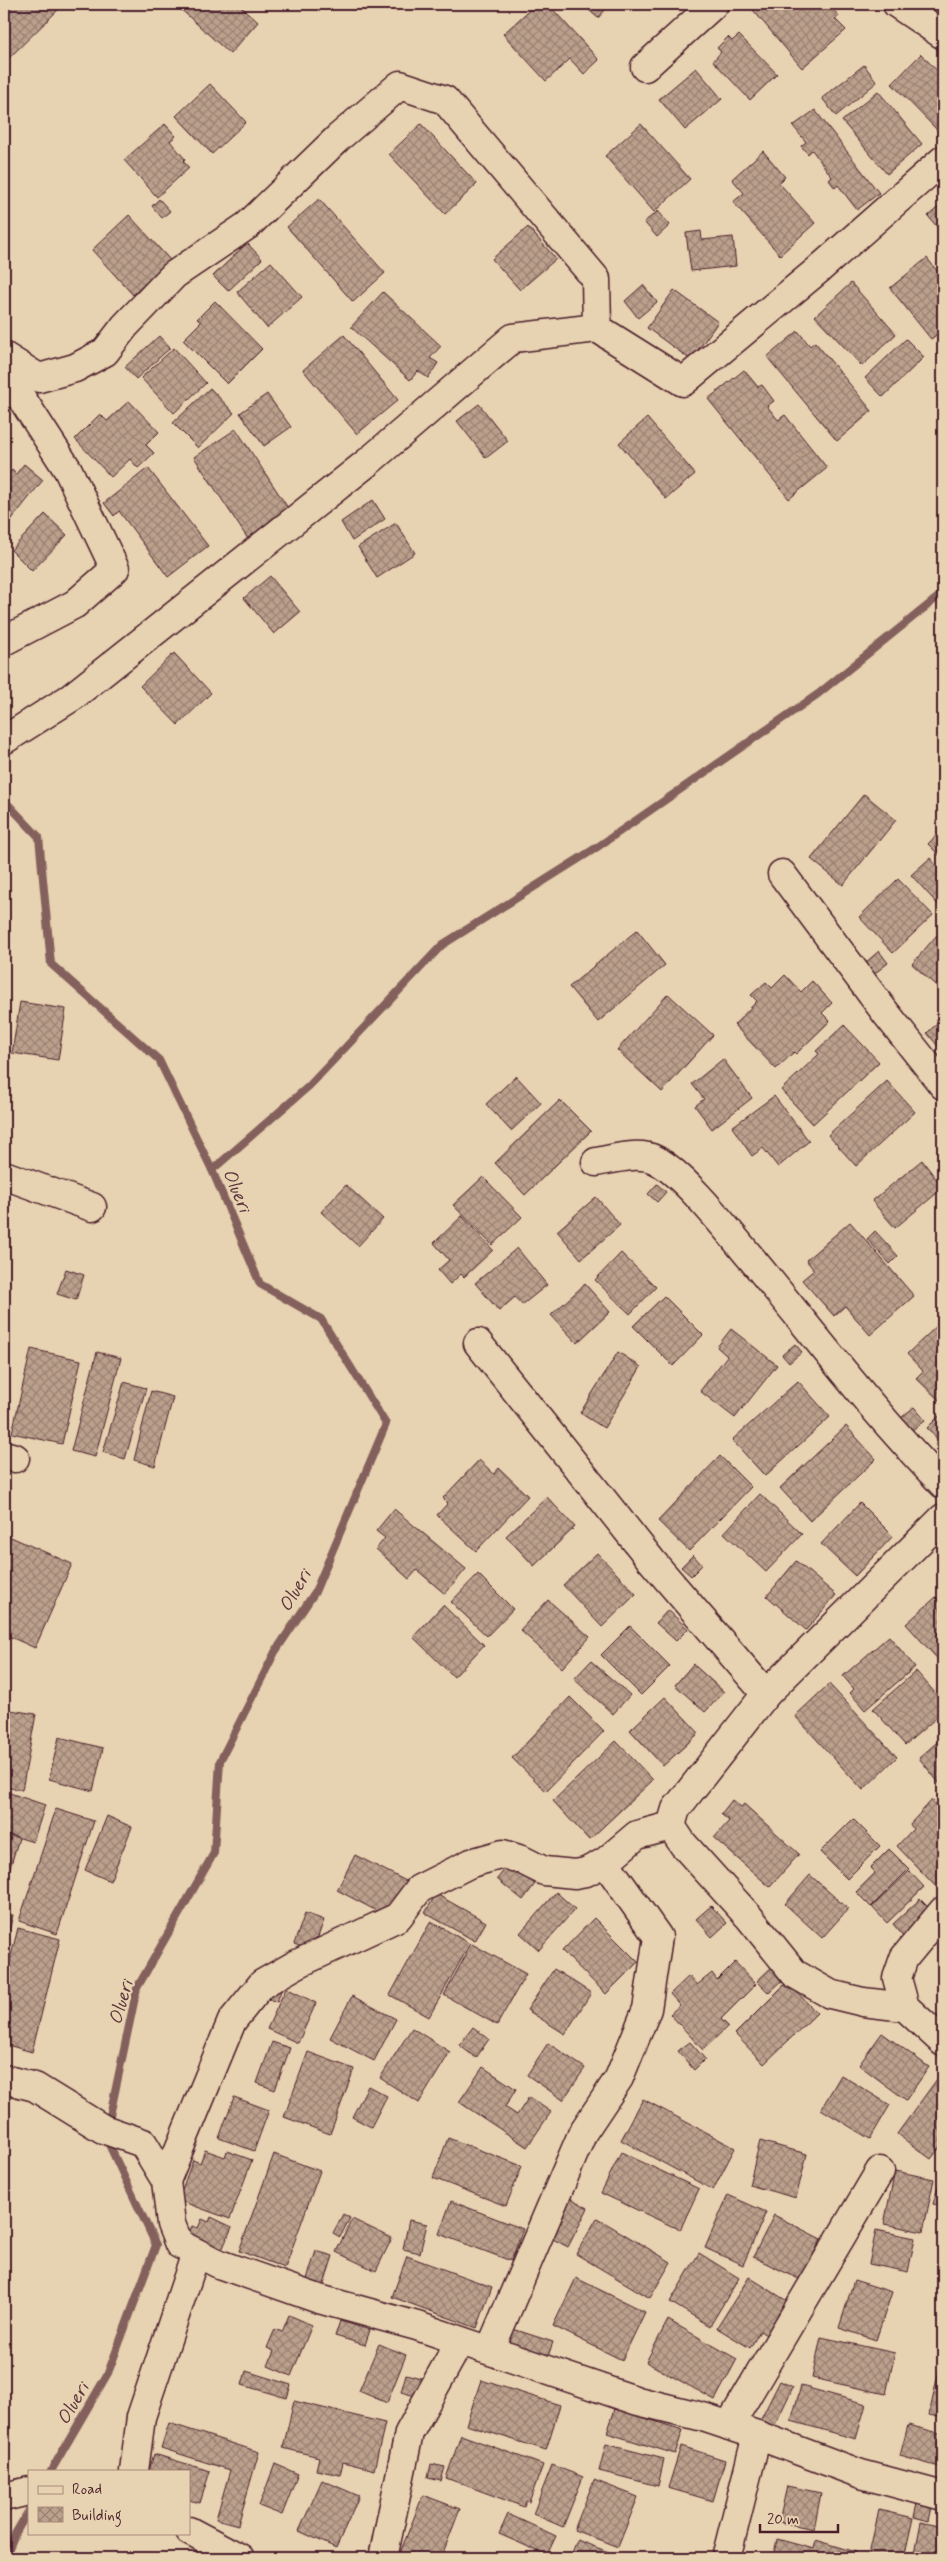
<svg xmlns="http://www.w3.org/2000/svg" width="947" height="2562" font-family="Mynerve,sans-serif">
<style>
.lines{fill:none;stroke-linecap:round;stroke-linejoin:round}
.stream{stroke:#84615d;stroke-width:8}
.building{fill:url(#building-cross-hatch);stroke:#4a1f2b}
.street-casing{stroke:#4a1f2b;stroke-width:31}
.street{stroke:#e7d2b1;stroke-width:28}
.labels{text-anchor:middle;stroke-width:4.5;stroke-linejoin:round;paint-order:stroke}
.water-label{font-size:19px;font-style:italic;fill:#5d353c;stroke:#e7d2b1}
</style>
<defs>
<pattern id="building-cross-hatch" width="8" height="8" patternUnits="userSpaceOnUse" patternTransform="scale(1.25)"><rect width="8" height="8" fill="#bba08c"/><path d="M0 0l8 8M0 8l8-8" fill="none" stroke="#9a8273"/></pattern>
</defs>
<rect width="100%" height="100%" fill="#e7d2b1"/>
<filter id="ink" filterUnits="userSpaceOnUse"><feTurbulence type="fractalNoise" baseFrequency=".02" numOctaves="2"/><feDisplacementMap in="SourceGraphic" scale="10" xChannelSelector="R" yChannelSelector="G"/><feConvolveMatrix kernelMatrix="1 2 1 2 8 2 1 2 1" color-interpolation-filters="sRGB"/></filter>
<g filter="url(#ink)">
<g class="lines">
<g class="stream">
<path d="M4,800l35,37 12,127 108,96 53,110 48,114 61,35 65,105 -71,168 -40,60 -55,109 -6,92 -77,135 -29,137"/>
<path d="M212,1170l97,-84 133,-141 154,-97 222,-154 125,-101"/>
<path d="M51,2471l57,-98 48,-128 -50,-107"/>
<path d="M5,2558l10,-24 14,-24"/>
</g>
</g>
<g class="building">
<path d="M4,4h60l-56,55 -4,-4z"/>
<path d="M175,4h63l20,18 -28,32z"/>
<path d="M536,4h12l51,56 -15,14 -14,-15 -24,22 -43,-47z"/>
<path d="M571,4h39l-12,14 -15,-13 -5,5z"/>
<path d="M760,4h61l3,3 4,-3 11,12 -4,3 11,11 -44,38 -49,-58z"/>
<path d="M739,35l38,39 -27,26 -37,-39 8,-9 -4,-4 11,-11 4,4z"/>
<path d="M921,54l22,23v50l-4,5 -47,-48z"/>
<path d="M864,65l13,17 -41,34 -14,-18z"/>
<path d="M696,68l26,31 -37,31 -26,-31z"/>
<path d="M210,84l36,38 -34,32 -36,-38z"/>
<path d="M878,91l44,53 -35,30 -45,-53z"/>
<path d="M815,110l64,83 -22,17 -19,-25 -3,3 -6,-8 3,-3 -20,-27 -4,4 -7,-8 5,-4 -13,-16z"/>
<path d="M165,124l11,12 -6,5 15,18 -2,2 6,7 -32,29 -33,-37z"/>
<path d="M421,124l56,60 -32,30 -56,-60z"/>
<path d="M641,124l49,55 -36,33 -49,-56z"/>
<path d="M763,151l22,26 -6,6 36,40 -35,32 -47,-53 11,-9 -12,-14z"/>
<path d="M159,199l11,12 -8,7 -10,-12z"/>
<path d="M319,199l66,74 -32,29 -66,-75z"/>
<path d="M943,203v31l-15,-18z"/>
<path d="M658,211l12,14 -13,12 -13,-15z"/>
<path d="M129,215l41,45 -37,35 -41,-45z"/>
<path d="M528,227l28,32 -36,31 -28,-31z"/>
<path d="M701,231l1,9 31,-3 3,29 -45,5 -5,-38z"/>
<path d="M247,243l15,16 -34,32 -15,-15z"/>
<path d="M927,258l16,21v51l-12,9 -41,-51z"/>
<path d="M271,262l31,35 -35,31 -30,-36z"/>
<path d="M851,283l45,51 -34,32 -47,-50z"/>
<path d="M643,285l14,17 -19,16 -13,-17z"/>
<path d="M674,290l44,32 -27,38 -44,-32z"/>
<path d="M383,292l58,54 -11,12 8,5 -10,15 -10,-7 -8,9 -59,-53z"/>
<path d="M215,301l47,48 -35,35 -44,-44 18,-18 -4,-3z"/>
<path d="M798,331l12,15 5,-4 57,69 -35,30 -70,-84z"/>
<path d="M344,335l54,65 -41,34 -54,-64z"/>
<path d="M159,336l11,12 -34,31 -11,-12z"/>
<path d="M906,339l18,18 -41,40 -18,-19z"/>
<path d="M174,348l32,35 -32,30 -33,-35z"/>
<path d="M744,370l14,17 4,-2 12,16 -7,5 11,14 7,-5 42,53 -38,31 -81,-100z"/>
<path d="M210,388l24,25 -36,35 -25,-25z"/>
<path d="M267,394l24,33 -27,19 -24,-33z"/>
<path d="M129,401l30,31 -13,13 8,8 -16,15 -8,-9 -19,18 -36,-38 25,-25 7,7z"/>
<path d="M479,404l29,37 -22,17 -29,-37z"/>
<path d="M647,418l48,56 -29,25 -47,-56z"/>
<path d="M236,429l54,82 -42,28 -54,-82z"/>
<path d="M24,464l19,16 -39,49v-40l2,-3 -2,-7 8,-9 4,4z"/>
<path d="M148,468l60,78 -40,31 -49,-66 -5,5 -10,-13z"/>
<path d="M373,500l12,19 -33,22 -11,-19z"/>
<path d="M45,514l22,21 -35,36 -21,-21z"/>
<path d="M396,523l19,30 -38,25 -19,-31z"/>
<path d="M270,576l30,36 -26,22 -30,-36z"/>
<path d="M174,653l37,40 -33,32 -38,-39z"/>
<path d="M864,794l32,26 -53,65 -32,-26z"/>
<path d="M943,828v31l-15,-15z"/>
<path d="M930,858l13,15v37l-32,-35z"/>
<path d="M898,879l35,36 -40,38 -34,-36z"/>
<path d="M943,928v64l-31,-28z"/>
<path d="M637,930l28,35 -67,57 -29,-35z"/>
<path d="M879,951l9,12 -14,11 -9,-11z"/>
<path d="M785,975l16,17 11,-11 20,22 -10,10 8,8 -34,33 -2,-2 -18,17 -42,-44 23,-24 -6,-6 15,-13 6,6z"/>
<path d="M668,994l45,41 -51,57 -45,-42z"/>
<path d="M20,1002l46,7 -8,51 -46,-7z"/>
<path d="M942,1019l1,2v31l-16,-19z"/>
<path d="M844,1025l35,37 -66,62 -32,-34 38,-36 -3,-3z"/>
<path d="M723,1059l29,39 -40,31 -17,-23 9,-7 -12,-15z"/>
<path d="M516,1076l25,27 -30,28 -25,-27z"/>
<path d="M887,1081l28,31 -59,54 -28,-31z"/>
<path d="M774,1096l35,45 -31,26 -15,-19 -11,8 -20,-29z"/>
<path d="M560,1100l31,31 -66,64 -30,-32z"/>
<path d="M922,1160l21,28 -48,40 -23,-27z"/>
<path d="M483,1177l39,40 -30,28 -39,-40z"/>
<path d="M657,1184l9,8 -9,10 -9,-8z"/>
<path d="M346,1185l37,34 -25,27 -37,-34z"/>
<path d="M596,1197l24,28 -39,34 -24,-28z"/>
<path d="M462,1216l31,34 -29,27 -3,-3 -11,10 -12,-14 11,-10 -15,-17z"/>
<path d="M850,1222l64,74 -44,39 -25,-29 -11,10 -32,-36 12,-10 -8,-10z"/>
<path d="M875,1231l23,25 -8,8 -23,-25z"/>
<path d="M517,1248l30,37 -25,20 -7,-8 -16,14 -24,-28z"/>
<path d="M621,1253l35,34 -26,27 -35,-34z"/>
<path d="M66,1269l18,6 -8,25 -19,-6z"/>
<path d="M585,1284l25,28 -33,31 -26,-28z"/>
<path d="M664,1296l39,39 -30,31 -40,-40z"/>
<path d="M940,1323l3,3v74l-2,2 -25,-24 7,-7 -16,-17z"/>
<path d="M731,1329l46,36 -42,53 -35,-27 27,-35 -10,-9z"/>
<path d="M795,1344l7,8 -13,11 -7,-8z"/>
<path d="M31,1349l50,11 -19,84 -50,-11z"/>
<path d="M97,1352l24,6 -26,99 -24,-6z"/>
<path d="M618,1352l23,15 -37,61 -24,-15z"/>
<path d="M798,1381l32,36 -65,59 -33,-36z"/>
<path d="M124,1382l22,6 -21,71 -22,-7z"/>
<path d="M151,1391l22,6 -18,69 -21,-6z"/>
<path d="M914,1407l11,13 -14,11 -10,-13z"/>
<path d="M943,1412v33l-16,-17z"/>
<path d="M846,1426l30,33 -66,62 -30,-33z"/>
<path d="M720,1456l31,31 -62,64 -31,-30z"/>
<path d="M479,1460l15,14 5,-6 29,28 -52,55 -39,-36 11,-12 -5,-5z"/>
<path d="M760,1494l42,40 -36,38 -42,-39z"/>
<path d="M547,1497l28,30 -41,39 -28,-30z"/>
<path d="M860,1503l33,33 -38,40 -34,-32z"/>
<path d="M394,1509l72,60 -21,25 -28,-24 -8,9 -33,-30 9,-11 -9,-7z"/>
<path d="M4,1534l68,30 -37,84 -31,-14z"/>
<path d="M597,1553l39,41 -34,33 -39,-42z"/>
<path d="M693,1555l9,10 -11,11 -10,-9z"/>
<path d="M796,1561l40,34 -30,35 -39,-34z"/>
<path d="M478,1574l35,35 -26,27 -36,-34z"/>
<path d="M936,1597l7,7v61l-37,-41z"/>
<path d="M548,1600l42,37 -28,31 -42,-38z"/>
<path d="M443,1605l41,40 -30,32 -41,-40z"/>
<path d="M668,1610l20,19 -12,12 -20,-18z"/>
<path d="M630,1626l40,40 -29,29 -40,-40z"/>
<path d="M889,1636l26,31 -50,43 -15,-17 4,-4 -11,-13z"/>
<path d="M591,1661l39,34 -17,19 -39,-35z"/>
<path d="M693,1664l31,28 -19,20 -30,-27z"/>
<path d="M916,1671l27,31v10l-38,33 -32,-36z"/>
<path d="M829,1684l68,73 -34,33 -68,-74z"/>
<path d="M570,1697l34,34 -58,60 -34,-33z"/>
<path d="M665,1697l34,36 -36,33 -33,-36z"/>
<path d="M4,1709l32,5 -14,76 -18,-3z"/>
<path d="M59,1737l44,11 -10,43 -44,-12z"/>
<path d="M943,1737v51l-24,-30z"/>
<path d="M616,1741l37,39 -64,60 -36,-39z"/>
<path d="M4,1791l41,14 -12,37 -29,-9z"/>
<path d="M732,1800l9,7 3,-3 55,50 -29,33 -56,-49 15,-17 -8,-7z"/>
<path d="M932,1800l11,11v77l-3,3 -43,-45 16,-17 -3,-5z"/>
<path d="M56,1809l38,12 -37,113 -38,-13z"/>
<path d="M107,1816l25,11 -22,54 -25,-11z"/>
<path d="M853,1819l27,27 -33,33 -27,-27z"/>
<path d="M4,1834l15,4 -15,50z"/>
<path d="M889,1849l20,20 -38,38 -15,-15 19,-19 -5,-5z"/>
<path d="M355,1855l53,27 -18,36 -53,-28z"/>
<path d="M509,1864l26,20 -12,16 -26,-21z"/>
<path d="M909,1871l15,16 -37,36 -15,-16z"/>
<path d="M810,1875l38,34 -26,29 -37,-34z"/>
<path d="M556,1892l19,17 -36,41 -19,-17z"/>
<path d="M436,1894l50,28 -11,19 -50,-28z"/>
<path d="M920,1899l12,12 -28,26 -11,-13z"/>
<path d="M711,1906l16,17 -15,14 -16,-18z"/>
<path d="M4,1913l9,2 -9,36z"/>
<path d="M305,1913l19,7 -11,31 -19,-7z"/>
<path d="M594,1918l44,44 -32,32 -44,-43z"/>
<path d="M431,1921l39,23 -41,73 -39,-22z"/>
<path d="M18,1928l42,11 -28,113 -28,-8v-60z"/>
<path d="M472,1944l54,30 -29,51 -53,-30z"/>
<path d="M735,1962l21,22 -35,35 7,7 -25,24 -33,-36 10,-9 -10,-11 19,-18 8,9 15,-12 5,7z"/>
<path d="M775,1964l12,12 -18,17 -12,-12z"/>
<path d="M554,1969l37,24 -26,41 -38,-24z"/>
<path d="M787,1982l30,31 -53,51 -29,-30z"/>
<path d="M282,1988l-5,14 -12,-4z"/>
<path d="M286,1988l30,15 -18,40 -31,-14z"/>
<path d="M352,1996l44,23 -22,42 -44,-23z"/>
<path d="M473,2027l16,12 -13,19 -17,-13z"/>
<path d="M412,2028l38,24 -31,51 -39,-25z"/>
<path d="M882,2033l47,34 -23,33 -47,-35z"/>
<path d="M272,2042l18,6 -15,42 -18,-7z"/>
<path d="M690,2042l15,17 -11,11 -16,-19z"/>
<path d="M548,2043l37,25 -22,32 -36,-25z"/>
<path d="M308,2052l46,17 -24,65 -46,-17z"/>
<path d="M483,2067l33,22 -11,18 12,8 12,-18 22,15 -24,35 -68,-45z"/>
<path d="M841,2075l49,30 -20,34 -49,-30z"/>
<path d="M940,2075l3,2v66l-12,16 -34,-25z"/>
<path d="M368,2086l19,10 -16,31 -19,-10z"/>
<path d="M234,2097l35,13 -15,41 -35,-13z"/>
<path d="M643,2099l92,49 -22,42 -92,-50z"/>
<path d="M448,2138l74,28 -16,40 -73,-28z"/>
<path d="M760,2141l47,13 -11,44 -47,-13z"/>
<path d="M205,2150l20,7 2,-6 25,9 -22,59 -52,-19 15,-40 7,3z"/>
<path d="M621,2152l78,37 -19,41 -79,-37z"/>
<path d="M274,2154l46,17 -35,97 -46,-17z"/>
<path d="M895,2171l39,8 -11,53 -39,-8z"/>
<path d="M941,2177l2,1v29l-10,-3z"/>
<path d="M728,2195l38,17 -23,53 -38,-17z"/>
<path d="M570,2198l18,10 -20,39 -19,-10z"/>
<path d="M451,2201l72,28 -12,32 -72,-27z"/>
<path d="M343,2214l7,4 -10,19 -7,-4z"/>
<path d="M774,2215l47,24 -20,41 -48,-23z"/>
<path d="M211,2217l21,10 -10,23 -34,-15 4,-9 6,2 4,-9 7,3z"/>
<path d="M597,2218l74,44 -21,36 -74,-44z"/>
<path d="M352,2219l40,19 -16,33 -40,-19z"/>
<path d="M409,2220l18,4 -7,29 -17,-4z"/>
<path d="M876,2230l39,8 -7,34 -39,-8z"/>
<path d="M316,2251l17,5 -10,31 -17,-5z"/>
<path d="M699,2253l40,25 -29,48 -40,-24z"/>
<path d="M407,2256l85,31 -15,41 -85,-31z"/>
<path d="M749,2277l43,27 -21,34 -11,-7 -10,17 -33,-20z"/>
<path d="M576,2278l69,34 -23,48 -69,-34z"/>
<path d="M854,2280l38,12 -16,48 -37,-12z"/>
<path d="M289,2315l23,10 -21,51 -23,-10 6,-15 -7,-3 8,-19 7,3z"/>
<path d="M668,2320l69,39 -22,41 -69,-38z"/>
<path d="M340,2321l30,9 -5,15 -30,-9z"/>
<path d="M513,2329l40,13 -7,20 -40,-13z"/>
<path d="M821,2337l74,16 -9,41 -74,-16z"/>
<path d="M379,2344l27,11 -19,48 -28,-12z"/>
<path d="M939,2370l4,1v47l-14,-3z"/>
<path d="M246,2371l45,14 -4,13 -45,-13z"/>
<path d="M406,2374l22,6 -6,18 -21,-6z"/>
<path d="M481,2380l79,25 -14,45 -80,-25z"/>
<path d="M780,2381l13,6 -19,40 -14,-6z"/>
<path d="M801,2386l65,18 -10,35 -65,-18z"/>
<path d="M294,2401l91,22 -11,47 -31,-8 -3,13 -24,-5 3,-13 -36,-9z"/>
<path d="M615,2409l68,21 -8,24 -68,-21z"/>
<path d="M169,2423l90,29 -21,73 -22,-6 14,-49 -69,-22z"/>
<path d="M908,2425l35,9v34l-43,-12z"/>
<path d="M461,2435l82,30 -14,37 -3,-1 -2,6 -78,-29z"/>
<path d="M606,2444l58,15 -6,27 -59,-15z"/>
<path d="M681,2446l44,14 -12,41 -45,-13z"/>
<path d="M154,2454l56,17 -10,32 -11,-3v-29h-40z"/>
<path d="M275,2464l23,10 -16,41 -23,-9z"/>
<path d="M431,2464l14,3 -4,14 -13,-3z"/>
<path d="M552,2465l31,12 -20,50 -30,-13z"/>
<path d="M322,2480l37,16 -23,52 -37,-17z"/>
<path d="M594,2480l44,17 -20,50 -44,-17z"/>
<path d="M787,2486l34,7 -7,36 -35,-7z"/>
<path d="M423,2495l37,14 -19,49h-43z"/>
<path d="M918,2499l15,3 -4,19 -15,-4z"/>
<path d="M879,2510l34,8 -9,40h-36z"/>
<path d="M508,2514l48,22 -9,19 -48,-21z"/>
<path d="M921,2522l22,5v31h-29z"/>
<path d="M777,2539l37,10 2,-9 40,12 -2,6h-81z"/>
<path d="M577,2540l42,16 -1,2h-48z"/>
</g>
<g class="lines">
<g class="street-casing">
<g id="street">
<path d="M897,4l46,31"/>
<path d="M645,67l69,-63"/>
<path d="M4,356l35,22 36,-10 30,-16 20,-26 49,-51 74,-50 90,-87 62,-53 45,15 151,179 1,49"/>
<path d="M4,371l64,99 47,99 -40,35 -71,37"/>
<path d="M4,740l68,-43 296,-235 145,-124 84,-10 86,54 135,-112 125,-110"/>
<path d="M782,874l103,138 58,73"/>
<path d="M596,1162c18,-3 43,-11 60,-2 29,15 73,72 95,98 63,76 123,156 192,226"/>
<path d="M4,1175l88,32"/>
<path d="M478,1343l173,217 115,134"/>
<path d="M4,1455l11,3"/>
<path d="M671,1826l5,-17 90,-115 177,-176"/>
<path d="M671,1826l12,18 66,73 46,57 35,20 33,8 42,5"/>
<path d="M943,1911l-39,47 -7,20 8,29 38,35"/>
<path d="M4,2079l31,8 68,42 40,14 23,38 5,43 8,20 40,20 100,35 98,27 221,75 65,16 54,18 104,39 82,22"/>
<path d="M166,2181l66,-160 30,-37 35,-20 101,-47 21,-28 52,-26 32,-9 19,6 22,11 31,3 11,-2 19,-10 32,-27 34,-9"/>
<path d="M490,2350l93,-218 36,-54 28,-69 11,-72 -53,-75"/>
<path d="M729,2426l151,-255"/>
<path d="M134,2471l7,-54 55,-164"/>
<path d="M4,2497l25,-6"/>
<path d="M189,2531l51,27"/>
<path d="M383,2558l26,-125 51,-92"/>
<path d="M726,2558l31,-123"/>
</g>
</g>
<use href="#street" class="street"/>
</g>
</g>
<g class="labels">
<g class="water-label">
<text transform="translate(238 1190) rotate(67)" y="7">Olueri</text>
<text transform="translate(294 1590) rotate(-60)" y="7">Olueri</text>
<text transform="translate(120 2002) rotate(-74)" y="7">Olueri</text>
<text transform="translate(72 2403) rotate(-60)" y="7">Olueri</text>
</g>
</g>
<rect width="947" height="2562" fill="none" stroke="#e7d2b1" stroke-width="20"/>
<rect x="10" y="10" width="927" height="2542" fill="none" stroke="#4a1f2b" stroke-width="2" filter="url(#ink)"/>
<rect x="28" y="2470" width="162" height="65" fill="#e7d2b1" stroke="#a88a7b"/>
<rect x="38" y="2486" width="25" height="8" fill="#e7d2b1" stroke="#a88a7b"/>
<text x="72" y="2494" font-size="15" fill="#4a1f2b">Road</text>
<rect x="38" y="2507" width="25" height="15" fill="url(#building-cross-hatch)" stroke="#a88a7b"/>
<text x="72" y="2520" font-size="15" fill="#4a1f2b">Building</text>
<path d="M760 2524v8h78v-8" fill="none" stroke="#4a1f2b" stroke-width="2.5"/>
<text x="767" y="2524" font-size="15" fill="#4a1f2b" stroke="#e7d2b1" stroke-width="4" paint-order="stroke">20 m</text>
</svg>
